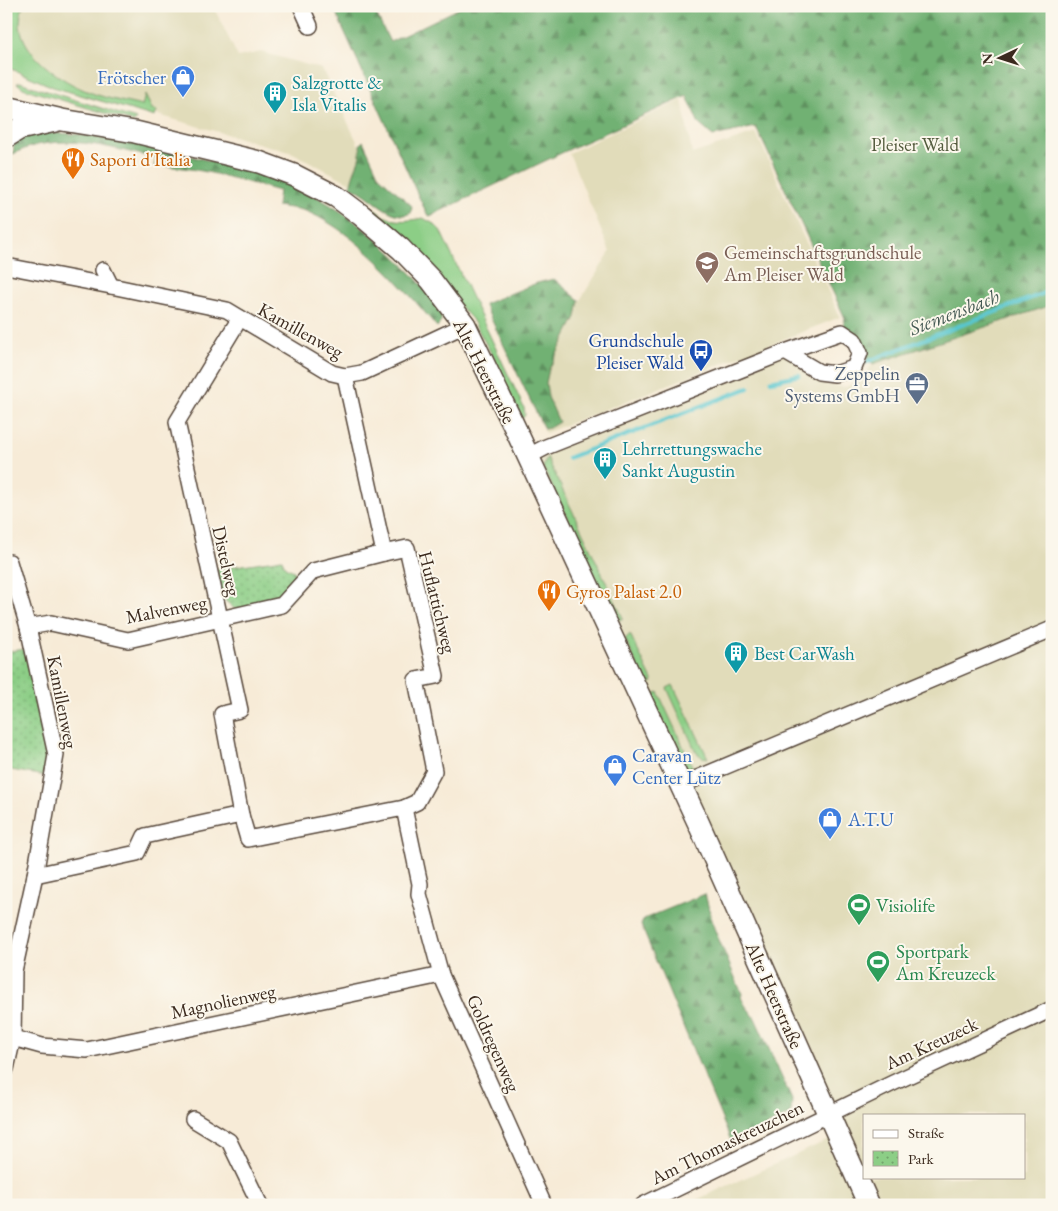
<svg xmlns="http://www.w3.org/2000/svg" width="1058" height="1211" font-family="'EB Garamond',serif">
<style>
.built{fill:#e1dcba;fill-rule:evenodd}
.green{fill:#8cce86;stroke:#647c52}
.forest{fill:url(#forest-firs);stroke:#566e48}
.park{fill:url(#park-dots);stroke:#647c52}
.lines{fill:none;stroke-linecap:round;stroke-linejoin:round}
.stream{stroke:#58c6ce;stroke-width:4.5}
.street-casing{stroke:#57473a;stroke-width:18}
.secondary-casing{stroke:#57473a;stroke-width:24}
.street{stroke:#fff;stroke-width:15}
.secondary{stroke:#fff;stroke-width:21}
.labels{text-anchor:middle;stroke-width:4;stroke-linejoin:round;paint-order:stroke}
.shop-label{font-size:19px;fill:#366cbe;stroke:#fbf7ec;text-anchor:start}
.culture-label{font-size:19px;fill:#0d838f;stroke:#fbf7ec;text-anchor:start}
.park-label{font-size:19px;fill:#535b3d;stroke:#fbf7ec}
.food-label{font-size:19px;fill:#c56008;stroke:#fbf7ec;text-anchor:start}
.education-label{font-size:19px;fill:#785e54;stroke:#fbf7ec;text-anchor:start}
.street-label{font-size:19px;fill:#3b2a1e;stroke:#fbf7ec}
.transit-label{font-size:19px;fill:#164399;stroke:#fbf7ec;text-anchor:end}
.service-label{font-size:19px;fill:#4e5e75;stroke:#fbf7ec;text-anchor:end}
.leisure-label{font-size:19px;fill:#27864d;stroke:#fbf7ec;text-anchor:start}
.water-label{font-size:20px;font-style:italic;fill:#445953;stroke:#fbf7ec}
</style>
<defs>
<pattern id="forest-firs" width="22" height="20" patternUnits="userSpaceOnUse" patternTransform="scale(1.25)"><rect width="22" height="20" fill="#71b173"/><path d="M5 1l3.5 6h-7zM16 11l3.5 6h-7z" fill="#5e905e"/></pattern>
<pattern id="park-dots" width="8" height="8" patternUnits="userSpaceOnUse" patternTransform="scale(1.25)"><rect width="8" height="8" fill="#8cce86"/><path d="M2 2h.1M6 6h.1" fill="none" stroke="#74a76d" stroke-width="1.8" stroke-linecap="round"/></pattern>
</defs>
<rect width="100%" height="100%" fill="#fbf7ec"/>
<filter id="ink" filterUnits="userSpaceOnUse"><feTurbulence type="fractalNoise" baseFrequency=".02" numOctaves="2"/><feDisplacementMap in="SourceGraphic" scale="10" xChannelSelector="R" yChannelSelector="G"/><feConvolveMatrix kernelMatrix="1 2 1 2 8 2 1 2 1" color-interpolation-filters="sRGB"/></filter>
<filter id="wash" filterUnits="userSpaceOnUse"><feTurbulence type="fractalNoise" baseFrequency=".0096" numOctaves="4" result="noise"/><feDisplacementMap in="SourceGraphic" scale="20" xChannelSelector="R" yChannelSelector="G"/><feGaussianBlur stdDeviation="1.12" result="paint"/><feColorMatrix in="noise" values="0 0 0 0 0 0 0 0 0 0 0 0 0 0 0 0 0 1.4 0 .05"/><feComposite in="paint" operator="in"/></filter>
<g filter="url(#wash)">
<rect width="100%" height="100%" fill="#f7ebd7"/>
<g class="built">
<path d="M16,6h197l25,51 23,-5 61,17 41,85 -5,33 -65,-34 -241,-68 -42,-48z"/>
<path d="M682,100l10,54 64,-21 84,184 -295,116 -17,-49 82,-132 -41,-99z"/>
<path d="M1052,305v711l-10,4 10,22v163h-367l150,-68 -308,-680 258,-105 41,32 19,3 13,-5 15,-18zM864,1115h160v62h-160z"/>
</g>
<g class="green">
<path d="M14,6h9c-2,6 -3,13 -3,19 3,30 38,53 62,64 19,9 41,12 60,17l3,-11 7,14 5,2 -2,6 -102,-30 -39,-17 -6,-1 -1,-28z"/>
<path d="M20,82l14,5 102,32 -2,3 -99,-30 -12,-4 -6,-5z"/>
<path d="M353,194c31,20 31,32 70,24l11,6 6,6 84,178 1,7 -3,4 -30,-64 -20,-36z"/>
<path d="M547,457l76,161 -3,2 -5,-2 -72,-151z"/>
<path d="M630,634l23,48 -7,3 -21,-46z"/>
<path d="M673,685l35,73 -6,-1 -6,-5 -29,-64z"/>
<path d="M658,692l36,78v1c-11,-2 -15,-11 -22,-20l3,-6 -24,-50z"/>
</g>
<g class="forest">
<path d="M333,6h39l18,36 74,-36h588v299l-179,59 -31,-32 3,-14 -89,-191 -43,9 -14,-12 -12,-28 -115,52 -142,68 -3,-2 -10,-21z"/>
<path d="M37,133c49,-1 97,9 145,21 27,7 55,12 81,20 64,19 120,65 162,115 8,10 24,27 12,38 -34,-41 -80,-94 -129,-115 -9,-4 -21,-4 -31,-6l2,-15c-41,-11 -82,-25 -125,-25l2,-8c-47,-10 -97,-28 -143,-4l1,-9 -1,-4z"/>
<path d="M363,141l16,35 33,30 -1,7c-20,10 -41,-20 -60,-26 0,-14 12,-28 9,-42z"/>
<path d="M554,279l25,21 -3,17 -27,52 -3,14 2,14 11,25 -10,6 -5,1 -60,-125 53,-21z"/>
<path d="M705,894l9,34 28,66 -1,3c4,10 8,12 14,21l37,82 -1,14 -59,29 -91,-218 3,-6z"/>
</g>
<g class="park">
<path d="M282,559l3,8 9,4 2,11 -17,19 -43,9 -15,-13 -4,-28z"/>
<path d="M25,649l24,106 -4,21 -39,-7v-117z"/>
</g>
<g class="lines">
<g class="stream">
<path d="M866,362l186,-72"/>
<path d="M771,381l28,-6"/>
<path d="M568,458l180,-70"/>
</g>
</g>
</g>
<g filter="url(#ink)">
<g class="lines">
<g class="street-casing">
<g id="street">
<path d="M301,6l9,20"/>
<path d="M6,266l105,20"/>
<path d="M103,270l8,16 116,24 105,63 13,3 17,-3 103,-48"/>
<path d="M240,318l-63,104 63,288 -18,4 19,101"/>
<path d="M527,457l19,-10 239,-95 54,-19 3,-1 12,8 6,13 -6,15 -19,6 -16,-2 -34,-20"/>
<path d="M6,562h3l19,65 28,128 -21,120 -21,96 -1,67 -7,31"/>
<path d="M28,627l23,-4 77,17 154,-35 31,-34 71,-18"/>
<path d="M681,785l371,-156"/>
<path d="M404,808l16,76 -1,10 22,81 103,230"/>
<path d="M35,875l102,-22 8,-17 96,-21 7,24 156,-31 13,-6 17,-31 -18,-91 20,-4 -29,-128 -23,5 -39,-177"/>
<path d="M13,1038l29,8 45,4 354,-75"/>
<path d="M193,1119l36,22 31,64"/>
<path d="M643,1205l250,-122 159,-74"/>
</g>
</g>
<g class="secondary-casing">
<g id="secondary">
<path d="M6,107l56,13 73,12 124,30 35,13 43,22 24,18 40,34 30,31 34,45 49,101 184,396 171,383"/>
<path d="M6,137l13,-8 36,-8"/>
</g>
</g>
<use href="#street" class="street"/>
<use href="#secondary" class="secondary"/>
</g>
</g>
<defs>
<g id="shop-pin" transform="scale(1.25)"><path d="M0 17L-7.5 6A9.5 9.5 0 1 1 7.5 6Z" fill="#3f7fe0" stroke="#fbf7ec"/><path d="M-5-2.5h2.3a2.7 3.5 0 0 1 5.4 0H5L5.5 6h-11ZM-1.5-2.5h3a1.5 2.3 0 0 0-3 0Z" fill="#fff"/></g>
<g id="building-pin" transform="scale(1.25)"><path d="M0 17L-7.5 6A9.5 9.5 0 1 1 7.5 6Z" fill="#0f9aa8" stroke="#fbf7ec"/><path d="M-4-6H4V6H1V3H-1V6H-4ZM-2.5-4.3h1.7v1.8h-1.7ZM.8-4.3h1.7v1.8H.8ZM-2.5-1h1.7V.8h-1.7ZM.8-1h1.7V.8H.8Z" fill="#fff"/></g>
<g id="restaurant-pin" transform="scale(1.25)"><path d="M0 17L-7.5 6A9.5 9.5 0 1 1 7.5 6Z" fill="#e8710a" stroke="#fbf7ec"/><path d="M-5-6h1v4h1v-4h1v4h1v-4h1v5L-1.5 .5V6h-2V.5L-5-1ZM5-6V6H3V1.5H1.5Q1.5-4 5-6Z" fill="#fff"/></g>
<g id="school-pin" transform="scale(1.25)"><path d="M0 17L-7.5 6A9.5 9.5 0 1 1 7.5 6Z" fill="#8d6e63" stroke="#fbf7ec"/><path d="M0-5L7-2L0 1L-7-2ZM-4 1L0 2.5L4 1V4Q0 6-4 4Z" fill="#fff"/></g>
<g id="bus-pin" transform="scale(1.25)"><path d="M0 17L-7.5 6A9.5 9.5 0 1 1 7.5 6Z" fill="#1a4fb4" stroke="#fbf7ec"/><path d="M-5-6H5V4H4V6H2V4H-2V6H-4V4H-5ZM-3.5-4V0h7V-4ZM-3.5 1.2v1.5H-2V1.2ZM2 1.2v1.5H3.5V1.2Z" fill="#fff"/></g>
<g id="office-pin" transform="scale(1.25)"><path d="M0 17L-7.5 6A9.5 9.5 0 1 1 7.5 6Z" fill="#5c6f8a" stroke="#fbf7ec"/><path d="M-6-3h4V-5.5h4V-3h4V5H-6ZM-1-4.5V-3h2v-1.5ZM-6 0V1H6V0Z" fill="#fff"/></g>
<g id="stadium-pin" transform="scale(1.25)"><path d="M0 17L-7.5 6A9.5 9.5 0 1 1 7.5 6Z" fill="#2e9e5b" stroke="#fbf7ec"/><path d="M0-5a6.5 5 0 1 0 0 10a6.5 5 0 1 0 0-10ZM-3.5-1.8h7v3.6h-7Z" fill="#fff"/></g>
</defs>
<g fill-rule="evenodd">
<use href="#shop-pin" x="183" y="77"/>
<use href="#building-pin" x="275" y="93"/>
<use href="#restaurant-pin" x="73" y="159"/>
<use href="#school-pin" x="707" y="263"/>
<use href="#bus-pin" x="701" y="351"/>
<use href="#office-pin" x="917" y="384"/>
<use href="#building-pin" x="605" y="459"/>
<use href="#restaurant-pin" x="549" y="591"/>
<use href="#building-pin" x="736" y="653"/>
<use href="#shop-pin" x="615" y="766"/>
<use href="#shop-pin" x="830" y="819"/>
<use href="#stadium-pin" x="859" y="905"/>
<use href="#stadium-pin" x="878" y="962"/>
</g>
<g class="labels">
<g class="shop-label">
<text x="166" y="84" text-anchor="end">Frötscher</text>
<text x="632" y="762">Caravan<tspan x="632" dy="22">Center Lütz</tspan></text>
<text x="848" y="826">A.T.U</text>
</g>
<g class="culture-label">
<text x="292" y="89">Salzgrotte &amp;<tspan x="292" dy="22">Isla Vitalis</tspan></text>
<text x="622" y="455">Lehrrettungswache<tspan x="622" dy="22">Sankt Augustin</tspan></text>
<text x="754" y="660">Best CarWash</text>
</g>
<g class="park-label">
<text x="915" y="151">Pleiser Wald</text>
</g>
<g class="food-label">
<text x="90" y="166">Sapori d'Italia</text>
<text x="566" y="598">Gyros Palast 2.0</text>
</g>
<g class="education-label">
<text x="724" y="259">Gemeinschaftsgrundschule<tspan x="724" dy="22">Am Pleiser Wald</tspan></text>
</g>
<g class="street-label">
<text transform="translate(301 330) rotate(29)" y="7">Kamillenweg</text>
<text transform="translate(485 371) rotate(63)" y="7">Alte Heerstraße</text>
<text transform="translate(227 561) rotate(77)" y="7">Distelweg</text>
<text transform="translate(438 602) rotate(76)" y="7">Huflattichweg</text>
<text transform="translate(166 609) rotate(-11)" y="7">Malvenweg</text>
<text transform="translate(63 702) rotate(79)" y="7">Kamillenweg</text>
<text transform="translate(775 995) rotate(66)" y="7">Alte Heerstraße</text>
<text transform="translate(223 1001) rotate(-12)" y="7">Magnolienweg</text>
<text transform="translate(494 1043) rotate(66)" y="7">Goldregenweg</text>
<text transform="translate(931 1043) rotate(-25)" y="7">Am Kreuzeck</text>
<text transform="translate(727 1142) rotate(-26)" y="7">Am Thomaskreuzchen</text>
</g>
<g class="transit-label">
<text x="684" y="347">Grundschule<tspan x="684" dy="22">Pleiser Wald</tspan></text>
</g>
<g class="service-label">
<text x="900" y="380">Zeppelin<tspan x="900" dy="22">Systems GmbH</tspan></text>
</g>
<g class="leisure-label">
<text x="876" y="912">Visiolife</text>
<text x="896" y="958">Sportpark<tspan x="896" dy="22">Am Kreuzeck</tspan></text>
</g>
<g class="water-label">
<text transform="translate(954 312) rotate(-21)" y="7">Siemensbach</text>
</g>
</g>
<rect width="1058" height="1211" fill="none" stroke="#fbf7ec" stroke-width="25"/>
<rect x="863" y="1114" width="162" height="65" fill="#fbf7ec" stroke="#aea59a"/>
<rect x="873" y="1130" width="25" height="8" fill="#ffffff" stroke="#aea59a"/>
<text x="908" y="1138" font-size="15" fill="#3b2a1e">Straße</text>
<rect x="873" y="1151" width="25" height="15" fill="url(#park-dots)" stroke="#aea59a"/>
<text x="908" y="1164" font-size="15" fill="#3b2a1e">Park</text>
<g transform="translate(1000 58) rotate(266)" stroke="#fbf7ec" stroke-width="4" paint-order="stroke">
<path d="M0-4L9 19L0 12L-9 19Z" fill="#3b2a1e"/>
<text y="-8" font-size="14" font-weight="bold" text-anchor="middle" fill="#3b2a1e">N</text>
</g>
</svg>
